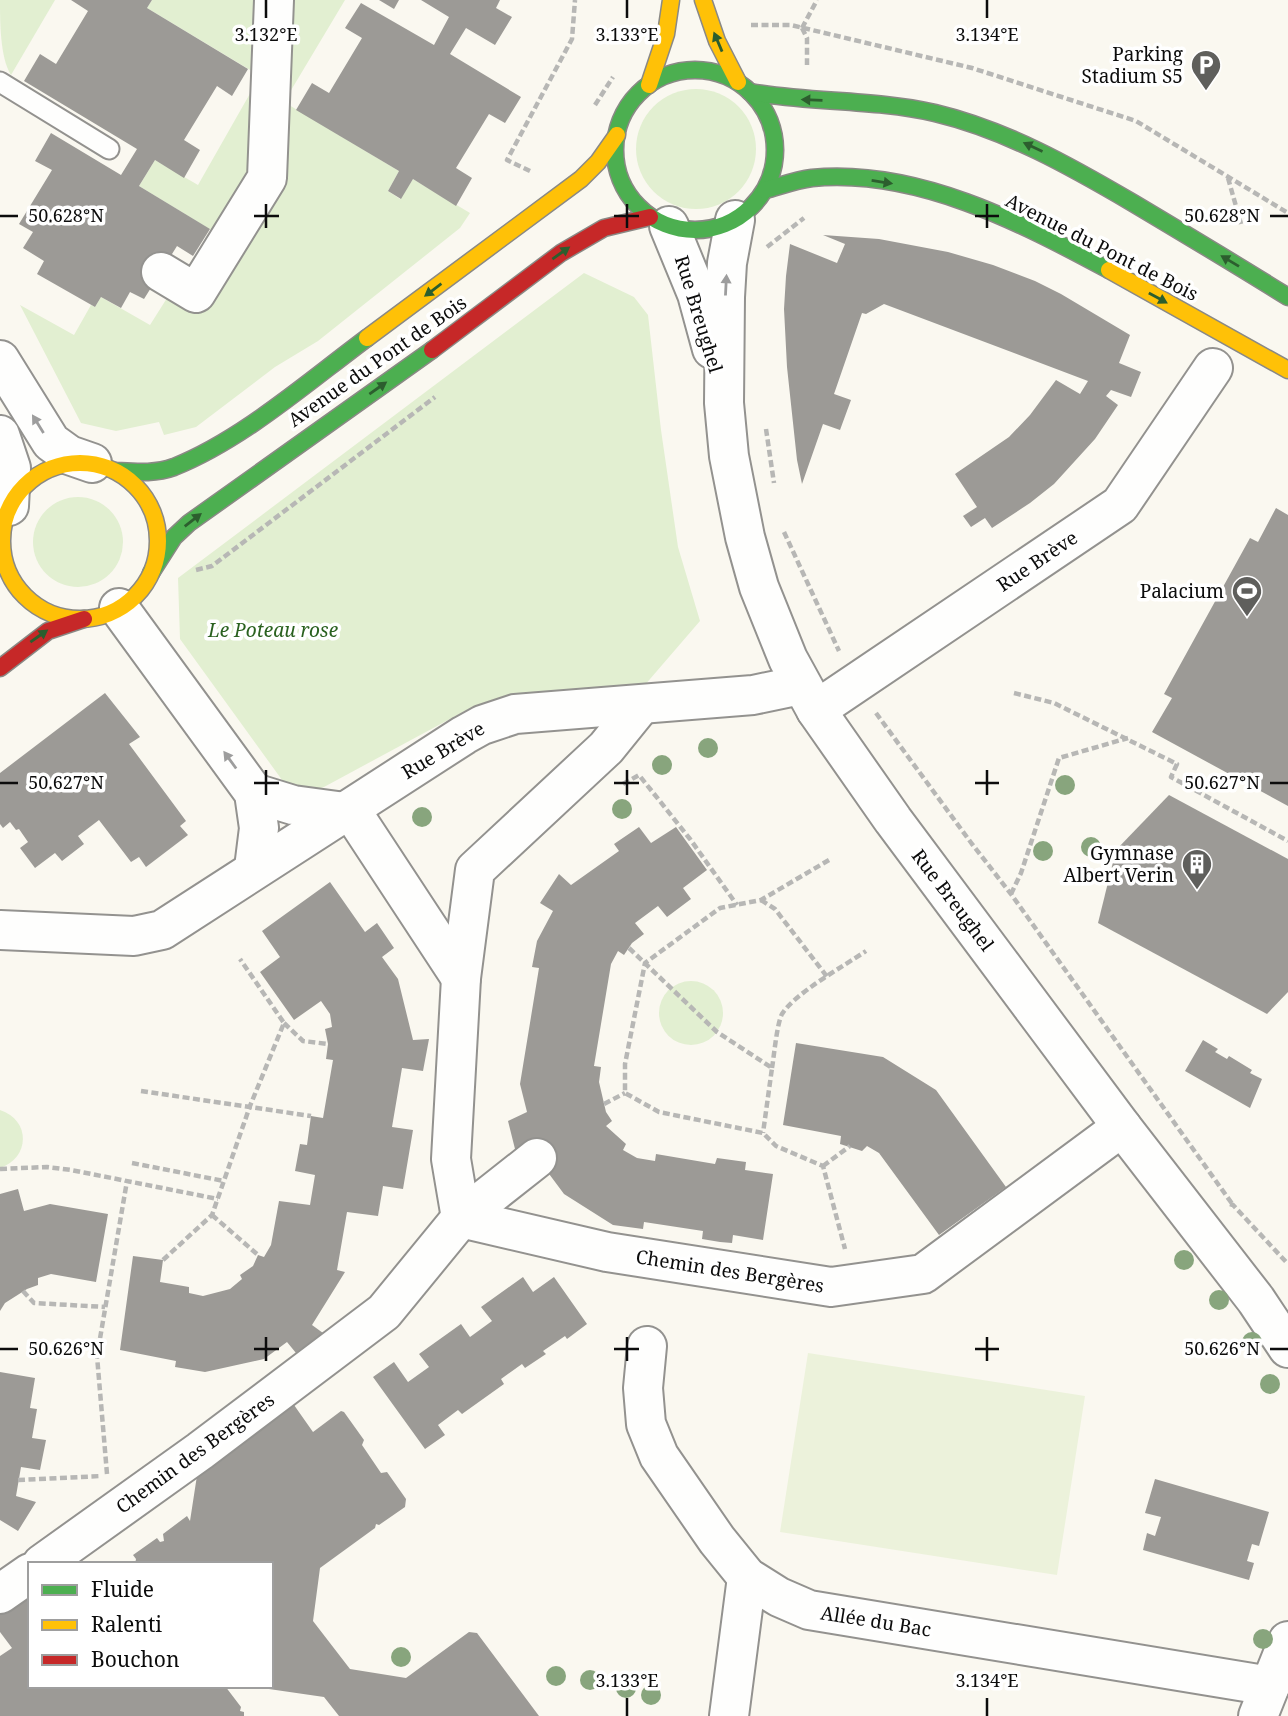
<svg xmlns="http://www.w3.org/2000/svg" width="1288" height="1716" font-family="'Noto Serif',serif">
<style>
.green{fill:#e2efd1}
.pitch{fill:#ecf2db}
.building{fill:#9c9a96}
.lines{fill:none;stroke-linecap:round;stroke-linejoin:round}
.lane-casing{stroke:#93928f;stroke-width:23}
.street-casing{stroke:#93928f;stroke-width:42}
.fast-casing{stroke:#8a8985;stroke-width:19}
.slow-casing{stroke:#8a8985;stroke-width:19}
.jam-casing{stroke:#8a8985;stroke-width:19}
.path{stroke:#b7b7b5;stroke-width:4.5;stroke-dasharray:7 3.5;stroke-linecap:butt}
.lane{stroke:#fefefd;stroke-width:19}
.street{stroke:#fefefd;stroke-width:38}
.fast{stroke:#4caf50;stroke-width:16}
.slow{stroke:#ffc107;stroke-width:16}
.jam{stroke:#c62828;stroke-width:16}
.tree{fill:#88a57d}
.oneway{fill:#2c5e2e}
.oneway2{fill:#9d9d9d}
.ticks{fill:none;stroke:#0c0c0c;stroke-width:2.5}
.labels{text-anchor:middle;stroke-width:7;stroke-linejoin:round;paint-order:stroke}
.poi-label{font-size:19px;fill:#0c0c0c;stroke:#fff;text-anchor:end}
.street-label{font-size:19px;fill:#0c0c0c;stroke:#fff}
.park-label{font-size:19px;font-style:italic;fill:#2a611f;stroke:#fff}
.ticks-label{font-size:18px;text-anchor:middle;fill:#0c0c0c;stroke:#fff;stroke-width:7;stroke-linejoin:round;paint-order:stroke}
</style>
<rect width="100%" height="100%" fill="#faf8f0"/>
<g class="green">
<path d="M0,0h55l-44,75c-11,-17 -11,-53 -11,-75z"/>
<path d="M152,0h193l-61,102 115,69 -11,20 12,8 13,-20 57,34 -10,15 -142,113 -43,26 -79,60 -32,8 -5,-13 -43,9 -35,-8 -61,-118 54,30 17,-30 4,2 6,-10 49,28 24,-38 47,-51 -82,-50 16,-26 43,25 62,-109 -113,-68z"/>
<circle cx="696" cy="149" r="60"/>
<path d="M584,273l50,24 14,18 13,115 17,117 22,74 -56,65 -170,20 -150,81 -14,4h-20l-110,-152 -2,-61z"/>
<circle cx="78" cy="542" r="45"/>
<circle cx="691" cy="1013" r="32"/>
<path d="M0,1110c31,10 30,48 0,58z"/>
</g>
<path class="pitch" d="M808,1353l277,43 -28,179 -277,-43z"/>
<g class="building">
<path d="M71,0h81l-5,8 101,61 -16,27 -15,-10 -33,54 16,10 -16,28 -29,-18 -16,26 71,43 -17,27 -16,-10 -33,53 -14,-7 -9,16 -20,-11 -6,10 -58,-33 7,-13 -21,-13 10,-16 -14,-8 33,-54 -17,-9 16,-28 70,42 16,-26 -113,-68 16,-27 16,10 32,-53z"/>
<path d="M379,0h20l-5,9z"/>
<path d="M421,0h79l-4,8 16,9 -17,28 -29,-17 -16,26 71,43 -16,26 -16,-9 -33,54 16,10 -16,28 -43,-27 -12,20 -13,-8 11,-20 -103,-61 16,-27 17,10 33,-55 -17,-10 16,-25 73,42 15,-28z"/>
<path d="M823,235l56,4 69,13 45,13 42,16 26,13 69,41 -11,28 22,9 -10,25 -20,-7 -5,6 12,9 -23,34 -41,45 -24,19 -38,25 -7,-10 -14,9 -8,-11 14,-9 -22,-33 54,-37 21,-22 26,-35 24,14 8,-13 -204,-77 -18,10 -4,-1 -28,81 17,6 -11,30 -17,-6 -21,60 -5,-24 -10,-93 -3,-58 2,-33 4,-32 47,19 8,-19z"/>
<path d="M1276,508l12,7v291l-136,-74 20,-34 -8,-4 86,-156 8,4z"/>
<path d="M105,693l35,44 -11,7 57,77 -6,5 8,9 -42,32 -7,-10 -8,5 -32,-42 -21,16 6,8 -22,17 -7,-8 -20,15 -15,-20 8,-6 -9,-13 -3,1 -6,-8 -7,6 -3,-4v-51z"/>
<path d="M1169,795l119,64v133l-21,22 -169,-91 18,-73z"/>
<path d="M639,827l12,16 25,-16 31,43 -24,18 8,11 -24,18 -9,-11 -23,17 9,11 -12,9 -8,12 -6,-4 -7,13 -17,102 7,1 -2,15 7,30 6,9 -6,5 20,18 -3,6 14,8 18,3 1,-7 59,10 2,-6 29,4 -1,8 28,4 -10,66 -30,-5 -1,8 -12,-1 -18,-3 1,-8 -59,-9 -1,7 -30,-4 -49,-31 -35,-47 -13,6 -8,-32 19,-9 -7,-28 19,-116 -7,-1 5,-26 16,-30 -13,-8 19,-29 12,11 48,-34 -5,-7z"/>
<path d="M330,882l35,50 12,-9 17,25 -12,9 16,22 15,61 16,-1 -6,32 -21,-3 -10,59 21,3 -10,59 -20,-3 -5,30 -31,-4 -10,58 8,2 -33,53 11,8 -27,20 -9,-11 -23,17 -59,13 -30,-5 1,-6 -56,-11 13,-94 30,4 -3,22 29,5v6l14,3 27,-7 12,-10 -2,-4 13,-9 5,-11 6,2 7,-12 8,-44 31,4 5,-30 -20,-4 5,-27 7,1 4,-29 12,2 10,-58 -7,-1 2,-15 -3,-15 7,-2 -2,-13 -9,-13 -27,19 -34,-48 20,-15 -18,-26z"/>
<path d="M1203,1040l15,9 -3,3 12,7 2,-3 23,14 -2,3 12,6 -12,29 -65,-37z"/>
<path d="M796,1043l87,14 53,33 70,97 -67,48 -60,-82 -12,-7 -5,5 -22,-7 1,-8 -58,-11z"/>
<path d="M18,1189l6,22 26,-7 58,10 -12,68 -45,-8 -13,4v7l-11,4 -22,14 -5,8v-117z"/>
<path d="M523,1277l10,15 21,-15 33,47 -20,15 -2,-3 -22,15 3,3 -21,14 -3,-4 -21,15 3,5 -42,30 -4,-4 -20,15 7,10 -20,14 -52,-72 21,-15 14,20 21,-15 -10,-13 42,-30 9,13 22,-16 -11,-14z"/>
<path d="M0,1372l35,6 -5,30 7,1 -5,29 14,2 -6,30 -19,-3 -5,29 20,6 -18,29 -18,-11z"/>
<path d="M287,1404l7,1 19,27 28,-21 3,1 20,28 -2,5 19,28 6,-1 19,27 -1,8 -26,18 -3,-1 -1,4 -55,40 -7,53 37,48 56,9 63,-46 8,1 62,83h-200l-15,-19 -62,-9 9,-2v-122h-136l1,-5 -3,-4 24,-17 3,4 4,-1 -1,-7 24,-18 3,5 8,-52z"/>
<path d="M1155,1479l114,33 -10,34 -7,-2 -5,17 7,2 -5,17 -106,-30 4,-17 8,3 6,-19 -16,-4z"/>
<path d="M30,1590v96h195l16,21 -1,4 4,1v4h-244v-60l12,-8 -12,-16v-20z"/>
</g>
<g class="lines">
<g class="lane-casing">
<path id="lane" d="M0,82l109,67"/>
</g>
<g class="street-casing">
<g id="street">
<path d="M735,220l-8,43 -2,34 -1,106 5,53 16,81 14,50 29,72 28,51 77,110 229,307 134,173 32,48"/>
<path d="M669,226l28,68 15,55"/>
<path d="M161,272l35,21 71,-115 7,-178"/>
<path d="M0,360l51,82 18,13 23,8"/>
<path d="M0,435l11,33 -2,38"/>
<path d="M119,608l135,185 5,35 -5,40"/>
<path d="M640,706l-34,42 -131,122 -14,108 -10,181 10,59 146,34 224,35 92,-13 199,-147"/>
<path d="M816,710l304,-205 93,-137"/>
<path d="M254,793l39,12 52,7"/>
<path d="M350,809l111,169"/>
<path d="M0,930l134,6 28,-6 302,-195 18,-10 33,-11 238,-19 48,-10"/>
<path d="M647,1346l-4,42 3,36 13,32 58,84 30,37 32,20 30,13 461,76"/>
<path d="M42,1564l158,-113 184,-139 77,-94 76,-60"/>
<path d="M0,1594l30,-21"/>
<path d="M729,1716l18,-139"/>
<path d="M1258,1716l30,-75"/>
</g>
</g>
<g class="fast-casing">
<g id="fast">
<circle cx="695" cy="150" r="80"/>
<path d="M750,92c61,11 124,7 185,21 71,17 135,53 198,90 52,31 104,62 155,94"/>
<path d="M765,190c15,-4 31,-10 47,-12 104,-10 208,44 297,92"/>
<path d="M115,471c20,1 40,3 59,-4 68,-27 135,-86 193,-129"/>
<path d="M151,573l23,-36 15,-14 243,-173"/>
</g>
</g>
<g class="slow-casing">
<g id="slow">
<path d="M703,0l14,41 21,41"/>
<path d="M649,85l17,-51 5,-34"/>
<path d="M1109,270l179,100"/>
<path d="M367,338l214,-159 17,-17 19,-27"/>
<circle cx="80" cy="541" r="78"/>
</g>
</g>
<g class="jam-casing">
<g id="jam">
<path d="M432,350l129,-97 43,-25 46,-11"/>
<path d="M0,668l48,-37 36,-12"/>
</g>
</g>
<g class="path">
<path d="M751,25h40l181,43 164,53 152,92"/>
<path d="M802,28l5,10v27"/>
<path d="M802,28l15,-28"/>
<path d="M595,105l18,-28"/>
<path d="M530,171l-23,-11 65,-121 3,-39"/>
<path d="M1228,178l13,46"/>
<path d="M767,247l37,-29"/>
<path d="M766,429l8,54"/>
<path d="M784,532l55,119"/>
<path d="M0,557l3,-1"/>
<path d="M196,570l16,-4 223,-169"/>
<path d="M1014,693l40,10 123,61 -6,13 117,64"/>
<path d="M876,713l96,131 39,50 222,311"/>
<path d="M623,784l16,-9 51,64 47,66"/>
<path d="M829,860l-68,40 -41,8 -75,55 -20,101v29l34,19 104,21 13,13 47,20 22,83"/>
<path d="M1011,894l10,-21 38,-115 69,-20"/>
<path d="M761,900l14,9 53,69"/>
<path d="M629,948l88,84 55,36 -9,65"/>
<path d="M284,1023l19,18 25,3"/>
<path d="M772,1068c2,-12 5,-45 10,-54 13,-21 62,-48 84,-63"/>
<path d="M141,1091l170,25"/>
<path d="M604,1104l21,-11"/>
<path d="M132,1163l92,18"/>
<path d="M823,1166l27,-20"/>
<path d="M0,1169l47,-2 24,3 147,29"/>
<path d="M1230,1204l3,1 55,59"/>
<path d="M212,1215l46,40"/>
<path d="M163,1260l49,-45 38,-109 34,-83 -44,-64"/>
<path d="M23,1291l11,12 71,4"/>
<path d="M107,1474l-10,-118 30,-175"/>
<path d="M18,1480l83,-4"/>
</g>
<use href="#lane" class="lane"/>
<use href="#street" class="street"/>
<use href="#fast" class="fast"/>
<use href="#slow" class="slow"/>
<use href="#jam" class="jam"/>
</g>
<g class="tree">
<circle cx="708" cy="748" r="10"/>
<circle cx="662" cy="765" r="10"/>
<circle cx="1065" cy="785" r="10"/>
<circle cx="622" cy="809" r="10"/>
<circle cx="422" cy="817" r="10"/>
<circle cx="1091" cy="847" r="10"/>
<circle cx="1043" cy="851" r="10"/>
<circle cx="1184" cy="1260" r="10"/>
<circle cx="1219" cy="1300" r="10"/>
<circle cx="1252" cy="1342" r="10"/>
<circle cx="1270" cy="1384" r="10"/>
<circle cx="1263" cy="1639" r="10"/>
<circle cx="401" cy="1657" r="10"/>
<circle cx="556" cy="1676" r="10"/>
<circle cx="590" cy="1680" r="10"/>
<circle cx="626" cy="1688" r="10"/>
<circle cx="651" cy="1695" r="10"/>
</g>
<defs><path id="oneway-solid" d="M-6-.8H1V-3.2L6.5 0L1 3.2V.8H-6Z" transform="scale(1.75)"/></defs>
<g class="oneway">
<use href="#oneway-solid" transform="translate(718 42) rotate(-113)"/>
<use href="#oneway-solid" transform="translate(812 100) rotate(-178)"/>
<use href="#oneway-solid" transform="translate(1033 147) rotate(-155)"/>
<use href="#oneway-solid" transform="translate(882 182) rotate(9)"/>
<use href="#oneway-solid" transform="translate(561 253) rotate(-35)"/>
<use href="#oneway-solid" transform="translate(1230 261) rotate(-149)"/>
<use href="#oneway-solid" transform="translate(433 290) rotate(143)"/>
<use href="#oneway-solid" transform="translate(1158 298) rotate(29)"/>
<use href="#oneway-solid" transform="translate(378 388) rotate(-35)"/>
<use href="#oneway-solid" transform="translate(193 520) rotate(-38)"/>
<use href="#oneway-solid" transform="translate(39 636) rotate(-35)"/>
</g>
<g class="oneway2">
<use href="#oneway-solid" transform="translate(726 285) rotate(-87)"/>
<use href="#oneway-solid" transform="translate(38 424) rotate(-122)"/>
<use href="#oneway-solid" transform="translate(230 760) rotate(-126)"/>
</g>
<path class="ticks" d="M266,0v18M627,0v18M987,0v18M266,204v24M627,204v24M987,204v24M0,216h18M254,216h25M614,216h25M975,216h24M1270,216h18M266,770v25M627,770v25M987,770v25M0,783h18M254,783h25M614,783h25M975,783h24M1270,783h18M266,1337v24M627,1337v24M987,1337v24M0,1349h18M254,1349h25M614,1349h25M975,1349h24M1270,1349h18M627,1698v18M987,1698v18"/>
<defs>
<g id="parking-pin" transform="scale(1.575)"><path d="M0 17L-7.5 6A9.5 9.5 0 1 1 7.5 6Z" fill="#5f5f5c" stroke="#fff"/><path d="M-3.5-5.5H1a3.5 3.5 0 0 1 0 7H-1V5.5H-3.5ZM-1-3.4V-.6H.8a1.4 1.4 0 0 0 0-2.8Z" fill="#fff"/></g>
<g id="stadium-pin" transform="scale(1.575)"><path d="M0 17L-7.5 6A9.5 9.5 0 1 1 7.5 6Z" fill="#5f5f5c" stroke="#fff"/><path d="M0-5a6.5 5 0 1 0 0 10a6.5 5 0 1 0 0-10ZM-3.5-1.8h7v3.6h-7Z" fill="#fff"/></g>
<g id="building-pin" transform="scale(1.575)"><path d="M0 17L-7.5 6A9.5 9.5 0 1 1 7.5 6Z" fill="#5f5f5c" stroke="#fff"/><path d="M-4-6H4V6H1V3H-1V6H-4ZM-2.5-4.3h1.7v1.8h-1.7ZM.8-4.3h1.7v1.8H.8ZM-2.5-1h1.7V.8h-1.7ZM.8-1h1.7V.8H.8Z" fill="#fff"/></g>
</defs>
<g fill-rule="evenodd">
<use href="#parking-pin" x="1206" y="65"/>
<use href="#stadium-pin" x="1247" y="591"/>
<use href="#building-pin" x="1197" y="864"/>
</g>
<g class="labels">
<g class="poi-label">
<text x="1183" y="61">Parking<tspan x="1183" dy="22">Stadium S5</tspan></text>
<text x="1224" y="598">Palacium</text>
<text x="1174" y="860">Gymnase<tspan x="1174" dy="22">Albert Verin</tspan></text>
</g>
<g class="street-label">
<text transform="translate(1102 247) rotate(27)" y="7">Avenue du Pont de Bois</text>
<text transform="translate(699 314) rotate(73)" y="7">Rue Breughel</text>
<text transform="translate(377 361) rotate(-35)" y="7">Avenue du Pont de Bois</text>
<text transform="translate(1037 561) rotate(-34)" y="7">Rue Brève</text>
<text transform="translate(443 750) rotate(-31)" y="7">Rue Brève</text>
<text transform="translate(953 900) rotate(53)" y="7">Rue Breughel</text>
<text transform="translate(730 1271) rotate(9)" y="7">Chemin des Bergères</text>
<text transform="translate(195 1453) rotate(-36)" y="7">Chemin des Bergères</text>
<text transform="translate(876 1621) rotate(9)" y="7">Allée du Bac</text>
</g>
<g class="park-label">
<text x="273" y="637">Le Poteau rose</text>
</g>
</g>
<g class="ticks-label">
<text x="266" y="41">3.132°E</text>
<text x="627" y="41">3.133°E</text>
<text x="987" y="41">3.134°E</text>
<text x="66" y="222">50.628°N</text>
<text x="1222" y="222">50.628°N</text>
<text x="66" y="789">50.627°N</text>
<text x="1222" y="789">50.627°N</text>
<text x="66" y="1355">50.626°N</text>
<text x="1222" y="1355">50.626°N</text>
<text x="627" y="1687">3.133°E</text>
<text x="987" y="1687">3.134°E</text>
</g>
<rect x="28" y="1562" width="245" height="126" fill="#ffffff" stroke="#9e9e9e" stroke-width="2"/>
<rect x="42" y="1585" width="35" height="10" fill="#4caf50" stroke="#9e9e9e" stroke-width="2"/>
<text x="91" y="1597" font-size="21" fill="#0c0c0c">Fluide</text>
<rect x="42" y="1620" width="35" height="10" fill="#ffc107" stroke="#9e9e9e" stroke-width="2"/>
<text x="91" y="1632" font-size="21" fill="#0c0c0c">Ralenti</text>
<rect x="42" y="1655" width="35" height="10" fill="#c62828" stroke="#9e9e9e" stroke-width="2"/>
<text x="91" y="1667" font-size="21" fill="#0c0c0c">Bouchon</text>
</svg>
